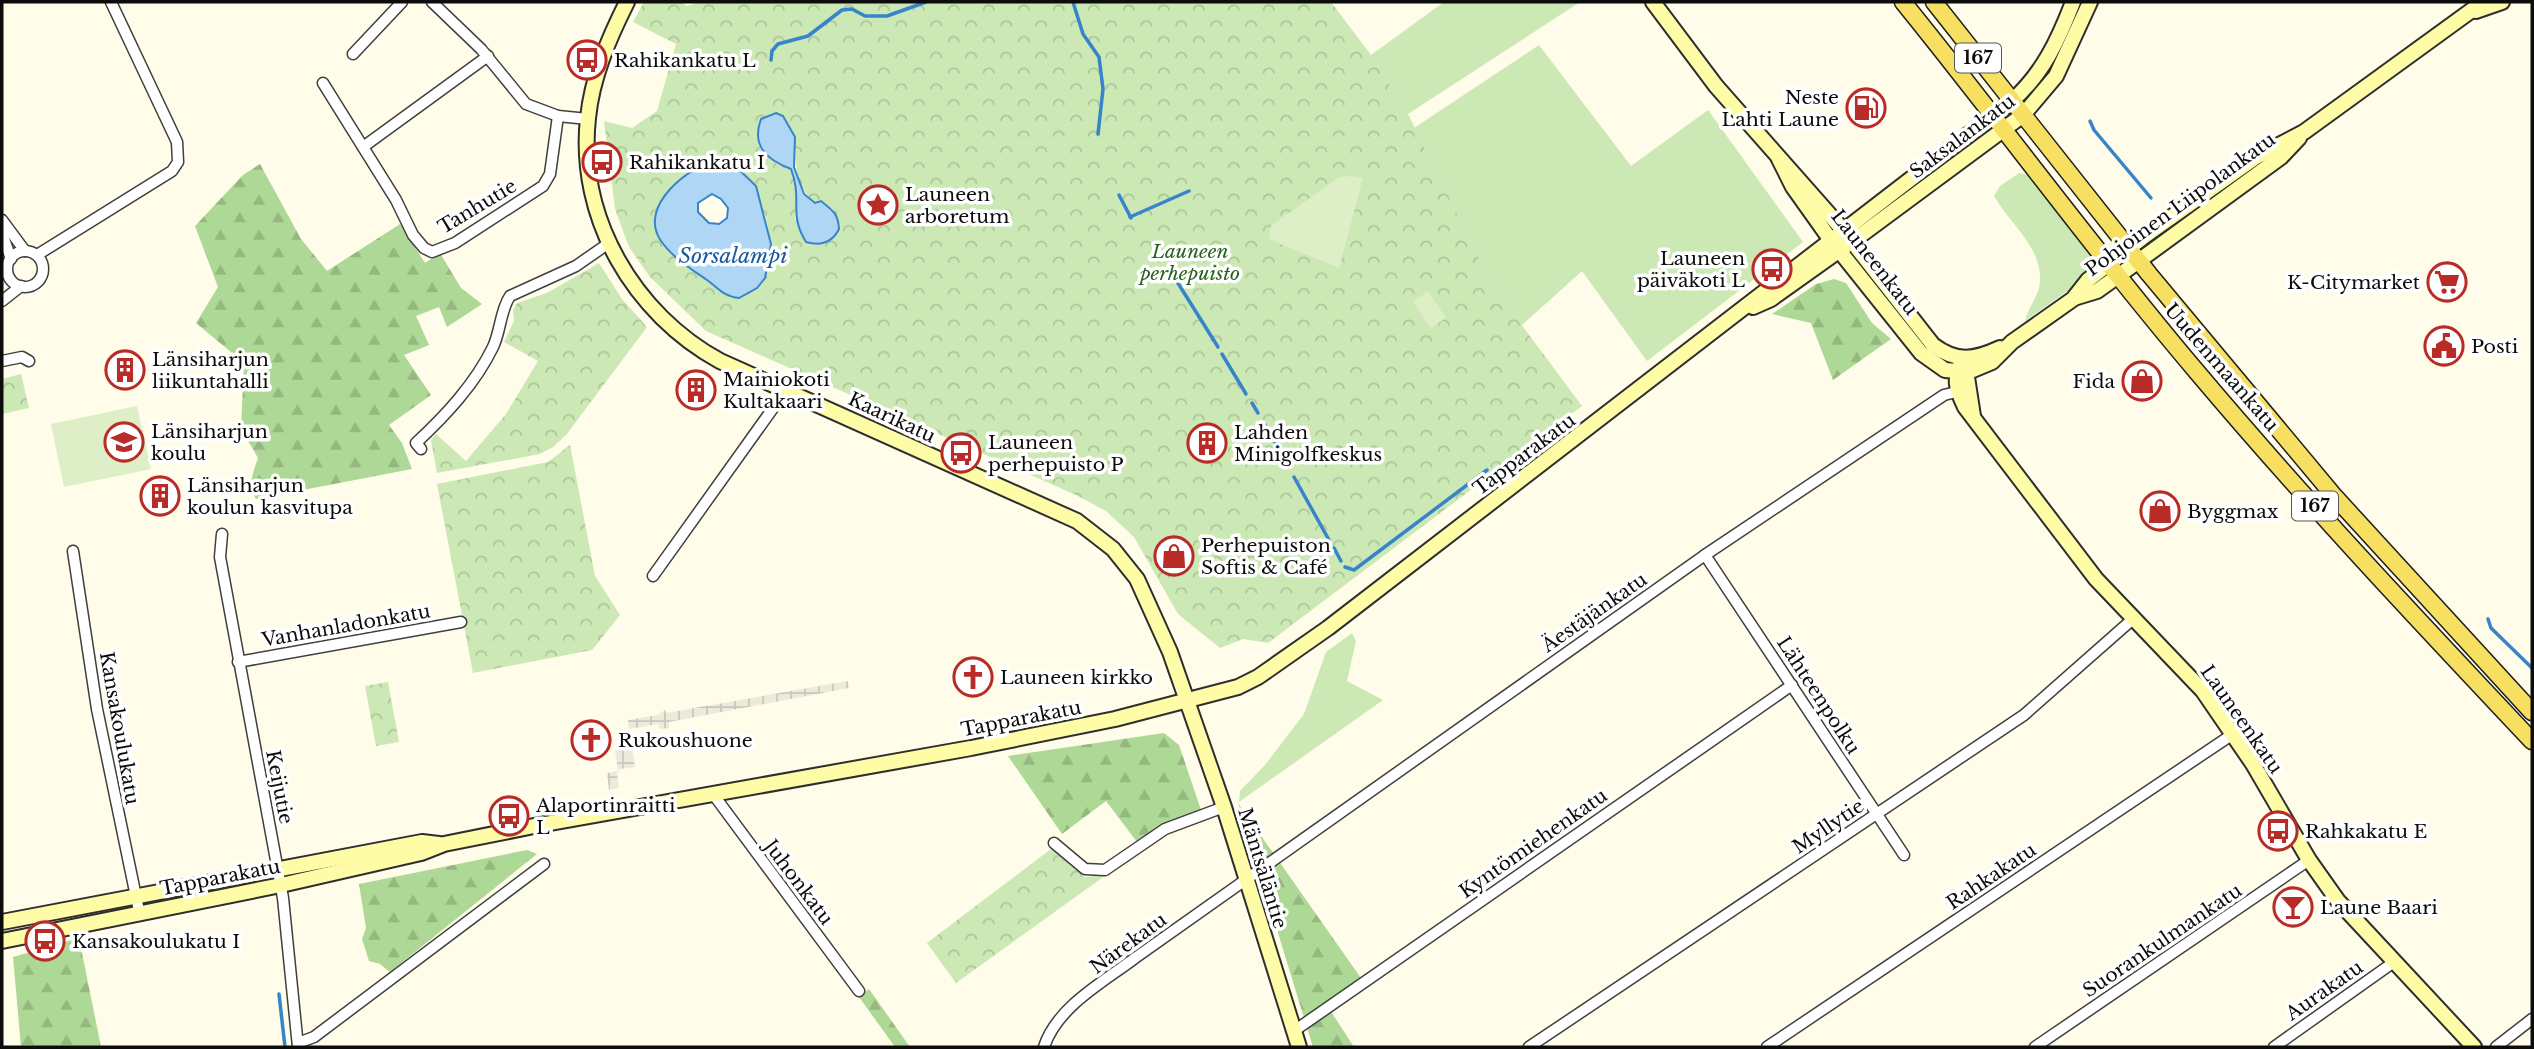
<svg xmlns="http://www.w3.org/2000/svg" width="2534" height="1049" font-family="'Libre Baskerville',serif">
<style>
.grass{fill:#cbe8b5}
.forest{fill:url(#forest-firs)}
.park{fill:url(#park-crowns);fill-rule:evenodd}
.pitch{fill:#deefc7}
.plaza{fill:url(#plaza-grid)}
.water{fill:#b0d6f5;stroke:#3884cb;stroke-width:2;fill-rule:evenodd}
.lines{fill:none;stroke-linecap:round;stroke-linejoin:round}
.stream{stroke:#3884cb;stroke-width:3.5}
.street-casing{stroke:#3f3f3f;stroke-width:13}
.secondary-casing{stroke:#2e2e2e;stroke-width:18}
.primary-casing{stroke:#1d1d1d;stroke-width:19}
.street{stroke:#fff;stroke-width:10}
.secondary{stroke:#fefca6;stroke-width:14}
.primary{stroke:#f7df62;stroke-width:16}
.labels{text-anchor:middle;stroke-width:7;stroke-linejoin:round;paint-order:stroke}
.shield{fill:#fff;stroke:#555;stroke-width:2}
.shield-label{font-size:18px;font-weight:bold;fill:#0c0c0c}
.poi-label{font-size:19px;fill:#0c0c0c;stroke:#fff;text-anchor:start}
.street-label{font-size:19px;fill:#0c0c0c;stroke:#fff}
.park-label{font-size:19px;font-style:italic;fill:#26621d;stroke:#fff}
.water-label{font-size:21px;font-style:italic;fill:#17579b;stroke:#fff}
</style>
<defs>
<pattern id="forest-firs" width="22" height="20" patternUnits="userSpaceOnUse" patternTransform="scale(1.75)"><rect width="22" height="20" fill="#aed895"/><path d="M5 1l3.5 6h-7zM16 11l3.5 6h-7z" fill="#94b87f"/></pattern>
<pattern id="park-crowns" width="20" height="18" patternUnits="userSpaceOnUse" patternTransform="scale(1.75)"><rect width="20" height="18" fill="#cbe8b5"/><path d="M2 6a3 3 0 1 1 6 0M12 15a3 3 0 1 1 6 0" fill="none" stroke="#adc69a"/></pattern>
<pattern id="plaza-grid" width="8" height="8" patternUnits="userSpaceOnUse" patternTransform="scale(1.75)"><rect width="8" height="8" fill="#edeadb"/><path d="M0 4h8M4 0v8" fill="none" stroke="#cac8bb"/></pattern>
</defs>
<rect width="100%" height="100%" fill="#fffcea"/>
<g class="grass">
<path d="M1444,2h136l-172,112 -37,-59z"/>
<path d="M1539,45l92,121 77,-56 95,132 -156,119 -65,-90 -61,55 -29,-41 -78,-157z"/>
<path d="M2019,173l10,2 60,76 2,17 -4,9 -62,44c3,-14 14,-24 15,-40 2,-34 -31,-58 -46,-85l6,-10z"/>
<path d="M1352,633l4,8 -9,40 36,19 -144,102 1,-11 25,-26 39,-51 22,-62z"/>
</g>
<g class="forest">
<path d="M260,164l41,75 26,32 73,-47 25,39 15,-10 21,35 21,16 -35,23 -8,-20 -23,9 13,29 -25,10 27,40 -42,30 13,18 10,26 -156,30c-9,-14 -3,-26 2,-41l-17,-29 3,-66 -48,-40 22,-36 -23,-61 48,-51z"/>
<path d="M1834,279l12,4 26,40 19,16 -58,41 -22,-57 -39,-9 44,-30z"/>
<path d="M1164,733l15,12 22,65 -45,19 -19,13 -31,-41 -44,33 -54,-78z"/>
<path d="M1238,803l125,178 -35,26 26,40h-41z"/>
<path d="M527,850l10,4 -147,118 -10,-8 -11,-3 -7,-22 4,-11 -7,-44z"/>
<path d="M79,938l22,109h-80l-8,-90z"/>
<path d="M869,989l41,58h-15l-36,-50z"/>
</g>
<g class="park">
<path d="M644,2h36l7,4 14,-4h630l40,53 37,59 84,171 90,121 -314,237 -25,-4 -23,9 -42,-34 -44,-77 -28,-26 -30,-16 -370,-164 -56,-54 -21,-30 -14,-38 -11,-88 28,7 25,-17 19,-67 -43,-22zM795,137c0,25 0,49 20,66l6,-2 14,10 -40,8 4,-30 -8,-20 -14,-5 -19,-19zM710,161l42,20 14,37 5,26 -63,37 -37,-29 7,-69 12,-12z"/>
<path d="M599,263l23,36 25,28 -81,108 -13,12 -13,7 -103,19 -6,-33 5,-6 30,27 40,-47 32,-53 -34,-19 10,-21 -1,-11 4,-7 30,-10z"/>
<path d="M21,374l8,34 -27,6v-35z"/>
<path d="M570,445l25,131 25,39 -28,35 -119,23 -36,-189 111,-22z"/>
<path d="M388,682l11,60 -23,4 -11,-60z"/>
<path d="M1051,849l34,28 21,-2 -150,108 -29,-40z"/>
</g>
<g class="pitch">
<path d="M1353,176l10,2 -24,90 -70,-29 2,-13 68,-49z"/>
<path d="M1428,291l18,27 -15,10 -18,-26z"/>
<path d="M137,406l14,63 -87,18 -13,-63z"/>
</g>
<g class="plaza">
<path d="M848,681l1,7 -180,34v6l-9,1 -2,-5 -29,5 -1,-9 29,-5 8,-5 1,3z"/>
<path d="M632,747l3,20 -15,2 -3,4 2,15 -10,2 -2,-17 11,-2 -3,-21z"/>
</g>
<g class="water">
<path d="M776,113l7,3 12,21 -1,30 10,27 11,9 6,-2c12,10 17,12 18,28 -7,14 -19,17 -33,13 -18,-29 -3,-42 -15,-73 -24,-9 -40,-23 -30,-50z"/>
<path d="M719,159l12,3 25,24 15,58 -6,34 -8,10 -18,10c-15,-1 -21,-10 -32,-18 -16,-11 -35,-23 -46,-39 -24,-35 28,-75 58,-82zM712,194l9,5 7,9 -1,10 -8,6 -10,-1 -11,-11v-9z"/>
</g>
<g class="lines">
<g class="stream">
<path d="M1073,2l10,32 16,23 4,32 -5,45"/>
<path d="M771,60l1,-9 6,-7 30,-8 34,-26 10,-1 13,7h22l39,-14"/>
<path d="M2090,121l4,9 57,68"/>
<path d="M1119,195l12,23"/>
<path d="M1130,217l59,-26"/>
<path d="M1176,280l42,67"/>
<path d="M1222,354l24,40"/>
<path d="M1252,403l6,10"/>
<path d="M1263,422l22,37"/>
<path d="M1294,477l35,63"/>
<path d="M1334,548l7,13"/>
<path d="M1345,567l9,3 133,-100"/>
<path d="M2488,619l3,9 41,40"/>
<path d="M279,994l6,53"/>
</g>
<g class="street-casing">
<g id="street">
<path d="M432,2l49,47 45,55 32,12 30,3"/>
<path d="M353,54l49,-52"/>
<path d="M323,83l73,117 17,35 11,13 8,4 23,-9 88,-57 7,-12 8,-58"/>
<path d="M363,147l125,-91"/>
<path d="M2,220l23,31"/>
<path d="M3,223v13l8,23"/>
<circle cx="25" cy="269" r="18"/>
<path d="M37,255l135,-84 6,-9 -1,-20 -66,-140"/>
<path d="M2,301l19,-15"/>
<path d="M2,361l20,-4 7,4"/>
<path d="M421,449l-5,-6c30,-28 59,-59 77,-96 8,-17 7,-36 17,-51l66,-30 33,-23"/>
<path d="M222,534l-2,23 63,341 15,149"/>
<path d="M73,551l24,158 42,202"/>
<path d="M1705,555l199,300"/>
<path d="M653,576l133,-186"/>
<path d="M238,662l223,-40"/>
<path d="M713,794l146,197"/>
<path d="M1054,843l31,26 20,1 60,-41 59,-22"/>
<path d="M1294,1031l498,-346"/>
<path d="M298,1043l16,-6 230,-173"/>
<path d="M1044,1047c13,-40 58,-64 91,-89l570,-403 239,-160 20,-5"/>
<path d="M1529,1047l495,-332 110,-97"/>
<path d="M1767,1047l466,-313"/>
<path d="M2035,1047l274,-187"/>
<path d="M2274,1047l120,-85"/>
<path d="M2496,1047l36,-28"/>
</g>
</g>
<g class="secondary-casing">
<g id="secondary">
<path d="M627,2c-18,36 -35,75 -39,116 -11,100 46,196 132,243l357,160 36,28 24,30 33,73 54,155 75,240"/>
<path d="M1653,2l63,84 127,144 90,115c24,18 41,15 67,3"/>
<path d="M2476,11l26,-9"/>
<path d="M1779,159l14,28 37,52 91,114 24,17 23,2 24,-10 20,-20 61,-43 15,-19 58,-45 110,-78 48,-25 179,-130"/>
<path d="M2074,298l23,-7 21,-15 163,-119 18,-19"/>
<path d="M1753,307l18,-8 94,-67 158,-117 33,-39 34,-74"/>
<path d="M1963,360c-10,18 -7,29 2,47l131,172 107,112 50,73 56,96 29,41 136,146"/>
<path d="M1965,364l8,52"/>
<path d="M2,922l420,-80 17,2"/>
<path d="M2,941l279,-56 140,-32 23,-9 95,-19 432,-77 144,-29 123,-32 20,-10 70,-49 684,-527c31,-28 46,-60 61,-99"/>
</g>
</g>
<g class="primary-casing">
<g id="primary">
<path d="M1903,2c99,122 192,250 294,370 107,127 221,248 335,369"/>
<path d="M1934,2l215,272 186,223 197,215"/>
</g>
</g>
<use href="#street" class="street"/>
<use href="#secondary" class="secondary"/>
<use href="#primary" class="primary"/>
</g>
<defs>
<g id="bus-ring" transform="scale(2.0125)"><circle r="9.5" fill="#fff" stroke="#b92b26" stroke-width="1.5"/><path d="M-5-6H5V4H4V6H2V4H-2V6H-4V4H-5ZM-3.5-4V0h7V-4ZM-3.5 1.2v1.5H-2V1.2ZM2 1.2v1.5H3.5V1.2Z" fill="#b92b26"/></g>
<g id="fuel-ring" transform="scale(2.0125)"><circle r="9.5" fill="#fff" stroke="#b92b26" stroke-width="1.5"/><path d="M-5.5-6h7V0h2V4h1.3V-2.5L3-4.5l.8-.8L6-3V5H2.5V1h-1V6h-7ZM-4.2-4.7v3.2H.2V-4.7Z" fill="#b92b26"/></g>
<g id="sight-ring" transform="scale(2.0125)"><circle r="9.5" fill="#fff" stroke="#b92b26" stroke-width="1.5"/><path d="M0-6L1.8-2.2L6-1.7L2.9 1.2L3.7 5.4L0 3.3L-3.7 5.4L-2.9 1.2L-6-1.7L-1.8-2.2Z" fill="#b92b26"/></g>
<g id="supermarket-ring" transform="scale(2.0125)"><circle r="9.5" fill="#fff" stroke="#b92b26" stroke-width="1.5"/><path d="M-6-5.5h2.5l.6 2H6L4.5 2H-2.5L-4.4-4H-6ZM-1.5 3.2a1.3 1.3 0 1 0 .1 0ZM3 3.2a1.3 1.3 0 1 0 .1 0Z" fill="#b92b26"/></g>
<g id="civic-ring" transform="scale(2.0125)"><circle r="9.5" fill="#fff" stroke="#b92b26" stroke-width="1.5"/><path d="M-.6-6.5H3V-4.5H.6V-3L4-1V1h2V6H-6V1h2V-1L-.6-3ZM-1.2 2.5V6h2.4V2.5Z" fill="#b92b26"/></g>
<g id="building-ring" transform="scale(2.0125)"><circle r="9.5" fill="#fff" stroke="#b92b26" stroke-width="1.5"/><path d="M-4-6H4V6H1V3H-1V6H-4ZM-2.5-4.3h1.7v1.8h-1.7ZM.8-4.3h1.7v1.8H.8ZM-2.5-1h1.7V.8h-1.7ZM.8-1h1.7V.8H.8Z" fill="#b92b26"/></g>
<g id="shop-ring" transform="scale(2.0125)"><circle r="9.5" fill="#fff" stroke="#b92b26" stroke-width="1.5"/><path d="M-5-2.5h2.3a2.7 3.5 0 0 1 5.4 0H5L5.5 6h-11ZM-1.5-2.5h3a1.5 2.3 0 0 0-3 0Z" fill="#b92b26"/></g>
<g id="school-ring" transform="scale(2.0125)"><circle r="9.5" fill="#fff" stroke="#b92b26" stroke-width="1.5"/><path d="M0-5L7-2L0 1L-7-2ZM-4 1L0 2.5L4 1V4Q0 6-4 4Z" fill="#b92b26"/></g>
<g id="church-ring" transform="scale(2.0125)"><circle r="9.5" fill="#fff" stroke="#b92b26" stroke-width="1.5"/><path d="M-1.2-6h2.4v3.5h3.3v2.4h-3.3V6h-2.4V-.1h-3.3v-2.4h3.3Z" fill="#b92b26"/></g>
<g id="bar-ring" transform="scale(2.0125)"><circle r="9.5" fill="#fff" stroke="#b92b26" stroke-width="1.5"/><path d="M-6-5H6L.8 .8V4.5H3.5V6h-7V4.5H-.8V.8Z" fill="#b92b26"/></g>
</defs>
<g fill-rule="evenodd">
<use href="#bus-ring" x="587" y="60"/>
<use href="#fuel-ring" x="1866" y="108"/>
<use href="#bus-ring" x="602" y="162"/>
<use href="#sight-ring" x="878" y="205"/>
<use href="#bus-ring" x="1772" y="269"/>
<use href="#supermarket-ring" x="2447" y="282"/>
<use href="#civic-ring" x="2444" y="346"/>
<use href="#building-ring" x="125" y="370"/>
<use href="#shop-ring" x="2142" y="381"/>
<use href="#building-ring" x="696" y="390"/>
<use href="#school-ring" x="124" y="442"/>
<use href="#building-ring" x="1207" y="443"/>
<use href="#bus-ring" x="961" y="453"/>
<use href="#building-ring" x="160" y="496"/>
<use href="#shop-ring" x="2160" y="511"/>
<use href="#shop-ring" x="1174" y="556"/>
<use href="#church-ring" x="973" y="677"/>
<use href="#church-ring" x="591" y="740"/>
<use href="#bus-ring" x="509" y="816"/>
<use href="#bus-ring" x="2278" y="831"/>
<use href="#bar-ring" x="2293" y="907"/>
<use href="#bus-ring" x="45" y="941"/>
</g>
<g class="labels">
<g class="shield">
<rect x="1955" y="43.5" width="46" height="29" rx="5"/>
<rect x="2292" y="491.5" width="46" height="29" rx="5"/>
</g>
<g class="shield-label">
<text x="1978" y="64">167</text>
<text x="2315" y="512">167</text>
</g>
<g class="poi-label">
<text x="614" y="67">Rahikankatu L</text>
<text x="1839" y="104" text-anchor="end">Neste<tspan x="1839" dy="22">Lahti Laune</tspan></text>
<text x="629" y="169">Rahikankatu I</text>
<text x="905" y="201">Launeen<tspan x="905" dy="22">arboretum</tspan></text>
<text x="1745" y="265" text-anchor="end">Launeen<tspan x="1745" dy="22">päiväkoti L</tspan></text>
<text x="2420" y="289" text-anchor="end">K-Citymarket</text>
<text x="2471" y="353">Posti</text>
<text x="152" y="366">Länsiharjun<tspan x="152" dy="22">liikuntahalli</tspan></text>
<text x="723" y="386">Mainiokoti<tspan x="723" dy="22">Kultakaari</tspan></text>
<text x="2115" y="388" text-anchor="end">Fida</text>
<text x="151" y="438">Länsiharjun<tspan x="151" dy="22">koulu</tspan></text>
<text x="1234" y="439">Lahden<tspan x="1234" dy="22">Minigolfkeskus</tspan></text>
<text x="988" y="449">Launeen<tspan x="988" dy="22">perhepuisto P</tspan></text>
<text x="187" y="492">Länsiharjun<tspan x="187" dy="22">koulun kasvitupa</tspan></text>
<text x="2187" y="518">Byggmax</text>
<text x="1201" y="552">Perhepuiston<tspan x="1201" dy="22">Softis &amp; Café</tspan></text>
<text x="1000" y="684">Launeen kirkko</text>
<text x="618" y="747">Rukoushuone</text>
<text x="536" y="812">Alaportinraitti<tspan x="536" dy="22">L</tspan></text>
<text x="2305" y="838">Rahkakatu E</text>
<text x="2320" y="914">Laune Baari</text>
<text x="72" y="948">Kansakoulukatu I</text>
</g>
<g class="street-label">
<text transform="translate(1962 136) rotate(-37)" y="7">Saksalankatu</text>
<text transform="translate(2180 204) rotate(-36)" y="7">Pohjoinen Liipolankatu</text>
<text transform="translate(477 206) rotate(-31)" y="7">Tanhutie</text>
<text transform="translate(1875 262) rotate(52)" y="7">Launeenkatu</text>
<text transform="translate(2222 367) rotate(49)" y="7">Uudenmaankatu</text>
<text transform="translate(892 417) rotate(25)" y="7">Kaarikatu</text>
<text transform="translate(1524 454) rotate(-37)" y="7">Tapparakatu</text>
<text transform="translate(1594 612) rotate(-35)" y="7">Äestäjänkatu</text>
<text transform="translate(346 625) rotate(-10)" y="7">Vanhanladonkatu</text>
<text transform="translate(1819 695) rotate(57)" y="7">Lähteenpolku</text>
<text transform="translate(1021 718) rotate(-11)" y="7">Tapparakatu</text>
<text transform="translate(2242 719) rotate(55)" y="7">Launeenkatu</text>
<text transform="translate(120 728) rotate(80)" y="7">Kansakoulukatu</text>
<text transform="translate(280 787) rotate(79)" y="7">Keijutie</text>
<text transform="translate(1828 826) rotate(-34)" y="7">Myllytie</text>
<text transform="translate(1533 843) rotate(-35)" y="7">Kyntömiehenkatu</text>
<text transform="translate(1263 868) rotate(73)" y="7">Mäntsäläntie</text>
<text transform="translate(1991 876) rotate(-34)" y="7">Rahkakatu</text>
<text transform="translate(220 877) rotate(-11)" y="7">Tapparakatu</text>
<text transform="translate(799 882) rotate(53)" y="7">Juhonkatu</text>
<text transform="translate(2162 940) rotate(-34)" y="7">Suorankulmankatu</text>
<text transform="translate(1128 943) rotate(-36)" y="7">Närekatu</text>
<text transform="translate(2324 990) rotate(-35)" y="7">Aurakatu</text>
</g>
<g class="park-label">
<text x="1190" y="258">Launeen<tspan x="1190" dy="22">perhepuisto</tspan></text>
</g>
<g class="water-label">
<text x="733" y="263">Sorsalampi</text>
</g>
</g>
<rect width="2534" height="1049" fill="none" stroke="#0c0c0c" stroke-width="7"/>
</svg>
